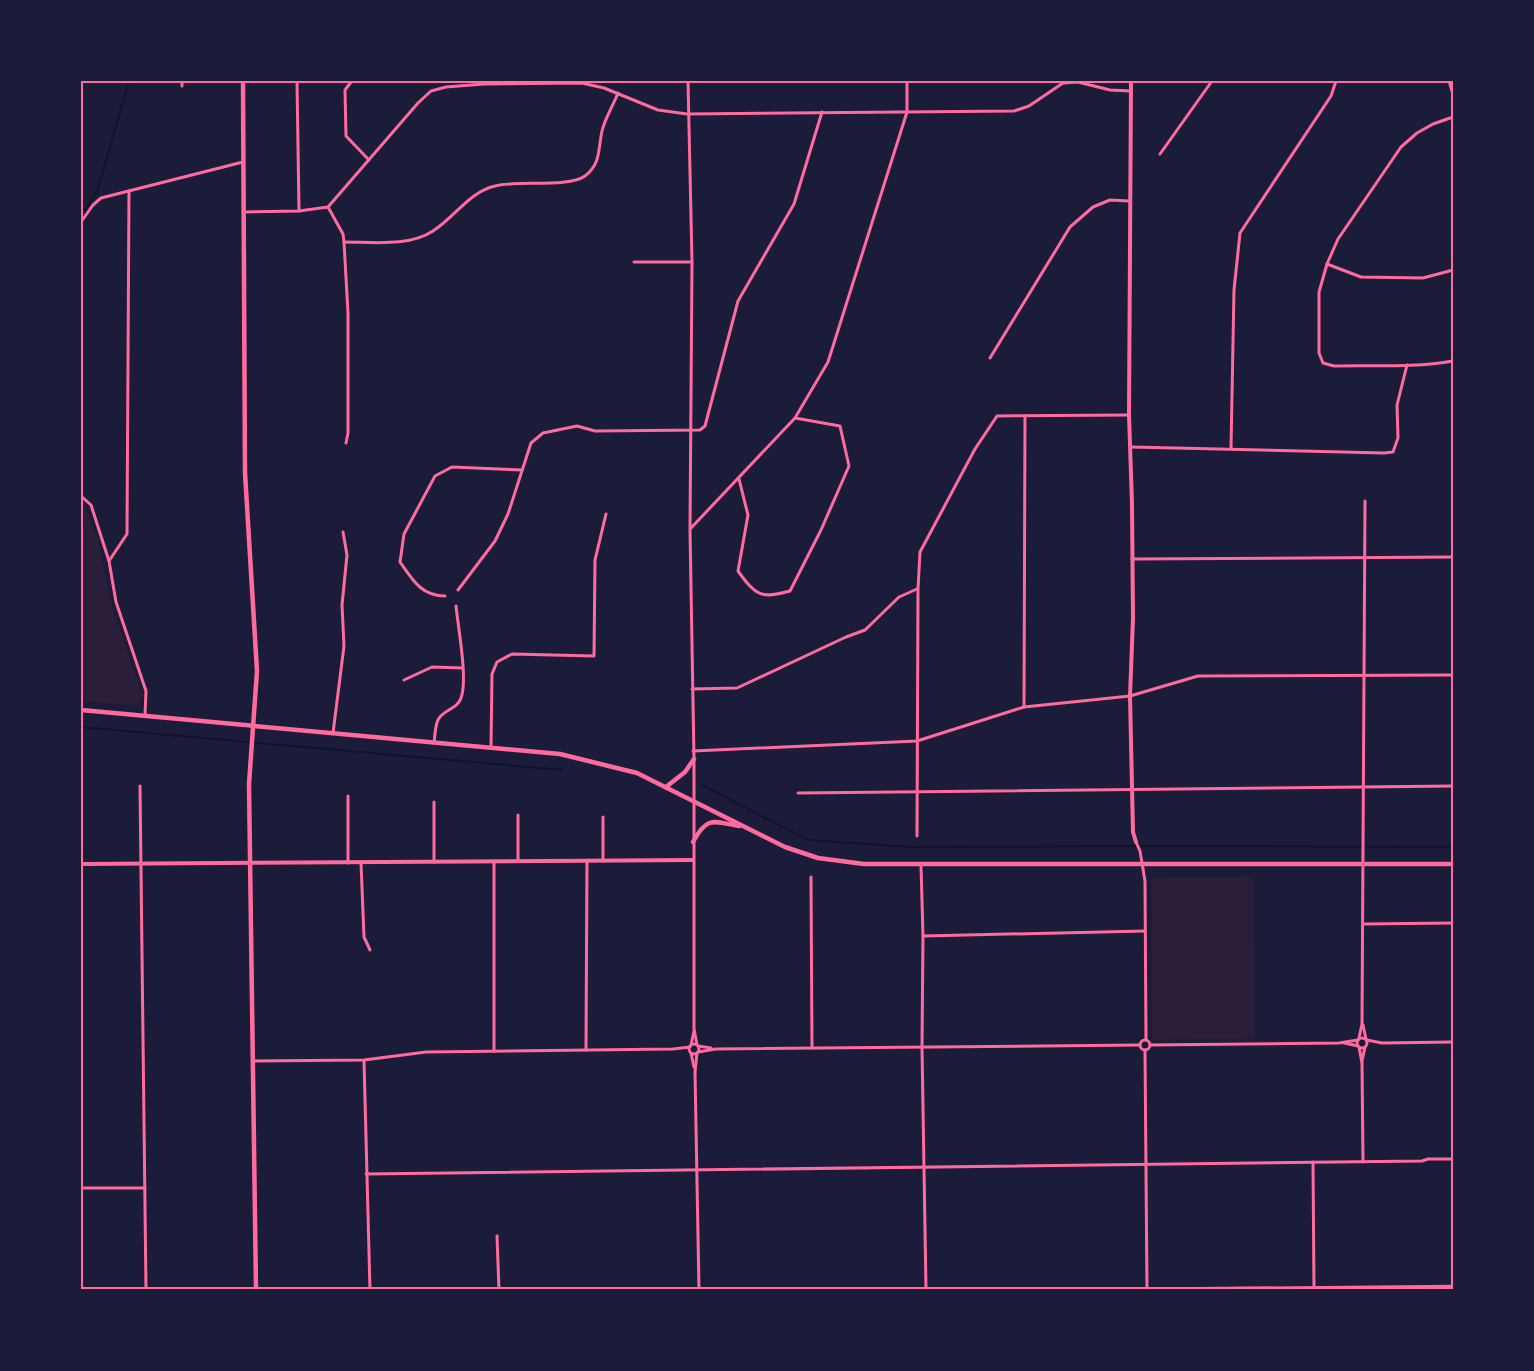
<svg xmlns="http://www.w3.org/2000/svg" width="1534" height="1371" font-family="Quicksand,sans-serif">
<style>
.green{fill:#2a1e3b}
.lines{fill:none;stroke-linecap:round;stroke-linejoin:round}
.stream{stroke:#12122b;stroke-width:2}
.minor{stroke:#ff6b9d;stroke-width:3}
.tertiary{stroke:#ff6b9d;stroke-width:4}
.secondary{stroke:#ff6b9d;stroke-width:4.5}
.neatline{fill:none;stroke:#ff6b9d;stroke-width:2}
</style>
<rect width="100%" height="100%" fill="#1b1b3a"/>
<g class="green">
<path d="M81,503l4,1 14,40 13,63 31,89 -5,10 -57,-5z"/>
<path d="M1254,877l1,162 -103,1 -1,-162z"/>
</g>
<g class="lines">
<g class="stream">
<path d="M81,216l16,-24 32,-111"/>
<path d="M81,727l481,43"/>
<path d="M702,785l106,55 104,7 263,-1 278,1"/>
</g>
<g class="minor">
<path d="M182,81v5"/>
<path d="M297,81l2,130"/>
<path d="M688,81l4,181 -2,268 4,229v270l3,16"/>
<path d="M1449,81l4,13"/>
<path d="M351,82l-6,8 1,46 23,24"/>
<path d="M1453,117l-20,7 -16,9 -16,14 -63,92 -11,25 -8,28v61l4,10 11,3c40,-1 80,2 119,-5"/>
<path d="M1160,154l52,-73"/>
<path d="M328,207l15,27 1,8 4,71v120l-2,10"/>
<path d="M243,212l56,-1 29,-4 90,-104 13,-12 15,-4 38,-3 98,-1 22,5 54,22 29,4 327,-3 15,-5 34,-23 15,-1 32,8 21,1"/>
<path d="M81,222l12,-17 8,-7 142,-36"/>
<path d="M344,242c28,0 65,5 89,-11 22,-14 36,-39 62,-45 23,-6 73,2 90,-10 16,-12 13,-27 17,-45 3,-13 11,-25 16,-38"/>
<path d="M634,262h58"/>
<path d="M1327,264l34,13 62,1 30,-8"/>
<path d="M990,358l80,-131 23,-20 17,-7 19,1"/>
<path d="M1131,447l253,6 9,-1 5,-14 -1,-33 10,-40"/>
<path d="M1231,448l3,-158 6,-57 91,-137 5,-15"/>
<path d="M739,479l9,36 -10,56c18,25 23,28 52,20l31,-61 28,-64 -9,-40 -45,-8"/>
<path d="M81,496l10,9 18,56 7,41 30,89 -1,24"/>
<path d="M691,528l104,-110 33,-56 79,-250v-31"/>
<path d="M1132,559l321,-2"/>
<path d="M109,561l18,-27 2,-343"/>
<path d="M458,590l37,-49 13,-27 23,-71 12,-10 34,-7 18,5 105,-1 5,-4 33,-125 56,-97 28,-92"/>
<path d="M445,596c-24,0 -33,-17 -45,-34l4,-28 31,-58 17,-9 70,3"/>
<path d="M404,680l28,-13 31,1"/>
<path d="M692,689l45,-1 109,-51 19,-7 34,-33 18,-8"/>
<path d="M1024,707l1,-291"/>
<path d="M333,733l11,-87 -2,-41 5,-50 -4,-23"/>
<path d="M434,743c1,-7 1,-17 4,-23 5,-11 19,-10 23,-22 7,-19 -3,-71 -5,-92"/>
<path d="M491,747l1,-73 5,-12 15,-8 82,2 1,-96 11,-46"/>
<path d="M693,751l224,-10 107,-34 106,-11 68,-20 255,-1"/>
<path d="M140,786l6,504"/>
<path d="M798,793l655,-7"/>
<path d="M434,802v60"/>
<path d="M603,817v44"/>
<path d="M917,836l1,-247 2,-37 55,-103 22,-33 132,-1"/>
<path d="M1136,842l4,9 5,30 1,159"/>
<path d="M518,861v-46"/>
<path d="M348,863v-67"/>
<path d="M361,863l3,74 6,13"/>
<path d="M921,865l2,71 -1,111 4,243"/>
<path d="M811,877l1,171"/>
<path d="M1363,924l90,-1"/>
<path d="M923,936l222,-5"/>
<path d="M1363,1025l3,14"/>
<circle cx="1362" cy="1043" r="5"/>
<path d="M1359,1038l3,-14 3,-523"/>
<circle cx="1145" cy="1045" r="5"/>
<path d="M1367,1040l15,3 71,-1"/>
<path d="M1344,1043l14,3"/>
<circle cx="694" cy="1049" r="5"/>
<path d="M691,1045l3,-14"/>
<path d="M1150,1045l189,-2 19,-3"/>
<path d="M698,1046l13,2"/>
<path d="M1359,1047l3,16 1,99"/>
<path d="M586,1050l1,-189"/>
<path d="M1145,1050l2,240"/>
<path d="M494,1051v-189"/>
<path d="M698,1052l18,-3 424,-4"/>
<path d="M691,1053l3,14"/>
<path d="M697,1053l-2,19 4,218"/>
<path d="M252,1061l112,-1 62,-8 247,-3 17,-2"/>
<path d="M364,1061l6,229"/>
<path d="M1362,1061l3,-14"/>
<path d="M1313,1162l1,126"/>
<path d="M366,1174l1056,-13 6,-2h25"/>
<path d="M81,1188h64"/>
<path d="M497,1236l2,54"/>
</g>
<g class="tertiary">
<path d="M1131,81l-2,334 3,89 1,114 -3,78 3,136 3,10"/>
<path d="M81,864l612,-4"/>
</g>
<g class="secondary">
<path d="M243,81l2,392 12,198 -8,113 7,506"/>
<path d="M81,710l479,44 77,19 148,74 33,11 46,6h589"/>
<path d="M666,787l19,-15 9,-13"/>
<path d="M693,842c14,-26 20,-21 46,-16"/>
<path d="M1116,1290l337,-3"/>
</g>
</g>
<rect width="1534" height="1371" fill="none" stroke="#1b1b3a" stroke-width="165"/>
<rect x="82" y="82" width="1370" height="1206" class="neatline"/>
</svg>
